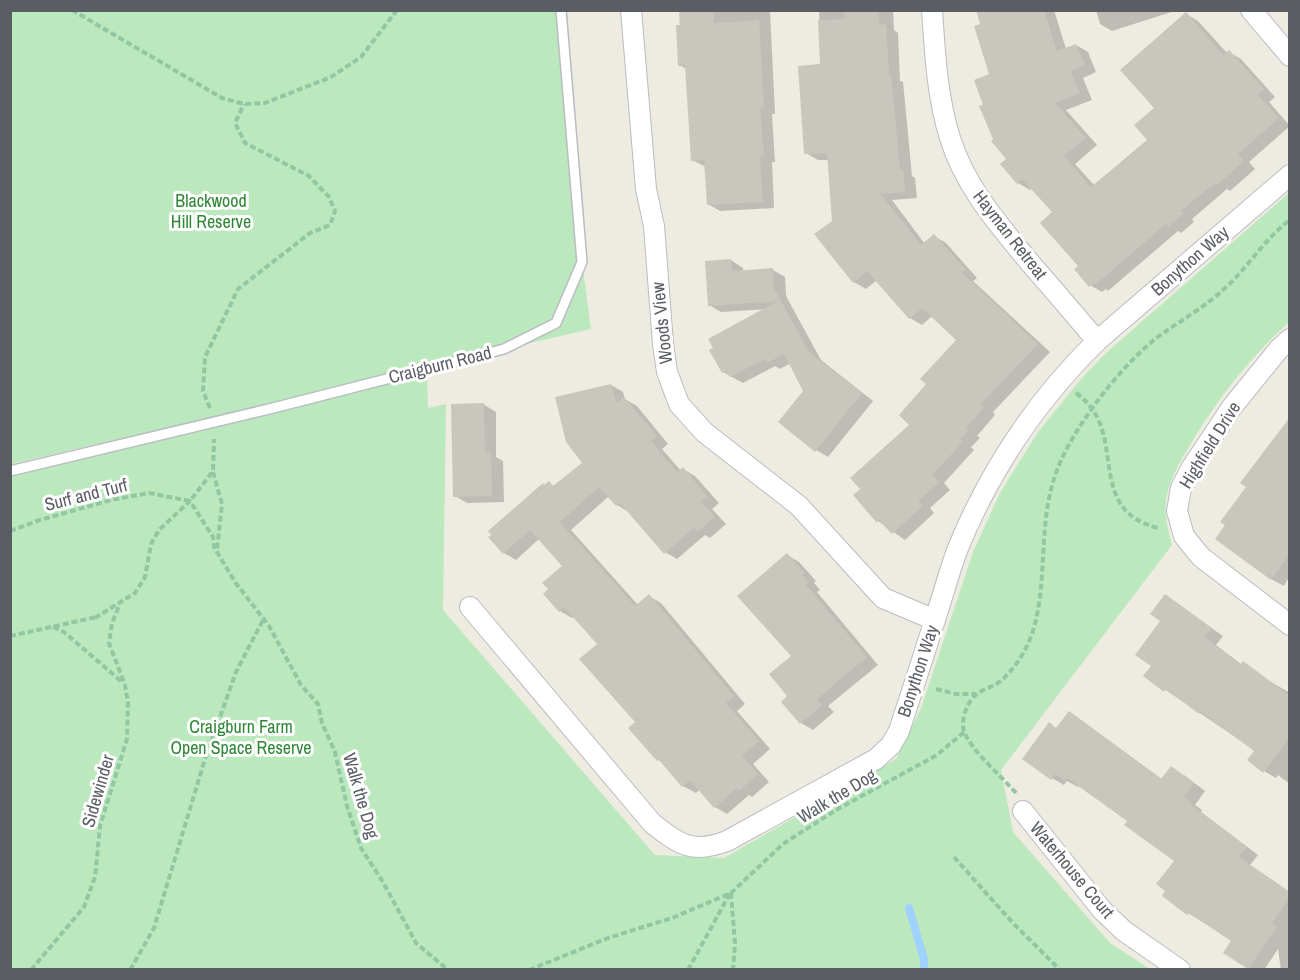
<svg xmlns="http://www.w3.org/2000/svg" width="1300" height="980" font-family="'Archivo Narrow',sans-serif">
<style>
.green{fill:#bbe8bd}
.shadow{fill:#0003}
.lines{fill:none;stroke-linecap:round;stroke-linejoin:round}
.stream{stroke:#a0d2ff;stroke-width:8}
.building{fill:#c9c6be}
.service-casing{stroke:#b9bcc2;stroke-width:12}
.minor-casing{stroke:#b9bcc2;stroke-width:22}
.path{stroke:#92c7a4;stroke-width:4;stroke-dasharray:6 3;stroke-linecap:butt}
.service{stroke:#fff;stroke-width:9}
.minor{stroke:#fff;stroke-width:20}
.labels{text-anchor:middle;stroke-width:6;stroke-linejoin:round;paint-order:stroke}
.park-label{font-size:18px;fill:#2e8735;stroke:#fff}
.street-label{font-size:18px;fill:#5a5e64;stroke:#fff}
</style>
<rect width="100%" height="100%" fill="#eeece1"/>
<g class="green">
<path d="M10,11h557l15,251 9,67 -580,135z"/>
<path d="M1289,193v129c-42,38 -78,85 -106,135 -6,11 -14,25 -16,38 -4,18 1,33 5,50l-171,225 12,62 97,111 40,26h-1139l-1,-504 417,-96 1,39 18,-4 -3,206 212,245 69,3 172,-99 25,-51 52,-156 27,-59 38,-61 44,-54 24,-25z"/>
</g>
<g class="shadow">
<path d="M680,10h90l5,104h-3l3,48h-3l2,46 -54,3 -12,-7 -2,-37 -14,-7 -5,-91 -8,-4z"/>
<path d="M819,10h74l1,20 4,3 2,48 3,1 9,94 3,2 2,20 -25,2 33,44 9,-8 12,7 31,35 -4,3 77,71 -57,60 2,3 -18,21 3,2 -9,9 3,3 -30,33 6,7 -20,18 4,5 -29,27 -27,-19 -16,-32 50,-64 16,-41 30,-44 -26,-24 -10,9 -12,-7 -33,-38 -11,9 -12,-7 -21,-60 -4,-62h-11l-12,-7 16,-87z"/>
<path d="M978,10h76l12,39 10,-4 12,7 8,20 -13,6 9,22 -26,10 31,35 -22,19 20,22 54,-46 7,-32 30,-94 12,7 29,32 2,-1 12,7 34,38 -6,5 21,24 -41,36 6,7 -25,22 -3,-2 -35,30 2,3 -13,11 -3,-2 -70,60 -2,-2 -4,3 -12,-7 -36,-73 -22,-24 -2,2 -12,-7 -10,-24 -13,-19 -10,-34 5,-31z"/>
<path d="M1096,10h82l-66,21 -12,-7z"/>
<path d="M731,260l12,8v4l30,-2 12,7 1,19 35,64 52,41 -45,56 -12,-7 -12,-59 -13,-28 -11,6 -5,-3 -32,17 -20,-11 44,-63 -46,3 -12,-7z"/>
<path d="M611,385l12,7 2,7 12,7 31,38 -6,5 19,22 2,-2 12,7 24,27 -7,6 14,15 -16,14 -5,-3 -28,24 -12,-7 -36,-40 -12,-7 -8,-9 -38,34 67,75 11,-9 12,7 84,101 -8,7 33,38 -17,15 16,18 -17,15 -3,-2 -22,19 -12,-7 -15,-18 -4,4 -13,-7 -53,-58 7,-6 -38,-78 -25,-28 -2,2 -12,-7 5,-45 -25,-28 -24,22 -12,-7 41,-67 4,-3 6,4 29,-24z"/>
<path d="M483,404l13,8v45l7,4 1,41 -37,1 -12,-7z"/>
<path d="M1290,422v160l-3,-2 -3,6 -13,-7 -44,-54 21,-38z"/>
<path d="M787,555l12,7 17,19 -2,2 6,7 -3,2 61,73 -50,41 6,6 -21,18 -12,-7 -12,-27 4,-40z"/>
<path d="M1165,596l58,40 -7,9 26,20 48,28v91l-12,-9 -2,3 -12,-7 -8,-20 -111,-75 8,-10z"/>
<path d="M1081,720l82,60 21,-5 21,16 -10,14 7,5 -1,2 57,43 -8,10 40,28v77h-9l-3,-21 -14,21h-13l-26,-18 8,-11 -45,-28 -12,-52 -47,-40 -50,-36 -1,2 -11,-6 -3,4 -12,-7 5,-49z"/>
</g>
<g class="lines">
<path class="stream" d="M909,908l15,51v11"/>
</g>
<g class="building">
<path d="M679,10h35v13l45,-3 5,87 -4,1 4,47 -4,1 3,46 -56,3 -3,-45 -13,1 -6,-96 -7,1 -2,-41h4z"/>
<path d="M879,10v15l7,-1 3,50h2l9,96 3,-1 2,23 -24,2 40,51 13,-11 32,36 -4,3 76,71 -57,60 3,3 -18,21 3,2 -9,9 3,3 -31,33 7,8 -21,18 5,5 -31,28 -13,-14 -2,3 -24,-28 7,-6 -10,-11 59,-53 -10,-10 27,-31 -6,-5 36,-39 -34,-32 -13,11 -42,-48 -14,12 -39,-49 18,-13 -5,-68 -23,1 -6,-88 22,-2 -2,-44 27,-1 -1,-8z"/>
<path d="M976,10h68l13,41 19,-7 9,21 -14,6 9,22 -25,10 31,35 -22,18 27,31 56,-47 -13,-15 20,-17 -34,-38 66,-58 37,43 6,-5 35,39 -6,6 21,23 -41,36 6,7 -27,24 -2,-2 -34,28 2,3 -15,13 -2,-3 -71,61 -2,-2 -4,4 -15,-18 4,-3 -38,-43 12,-11 -30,-33 -5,5 -17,-20 6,-5 -15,-18 2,-2 -14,-33 4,-1 -9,-25 15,-6 -15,-48 6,-2z"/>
<path d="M731,259l1,12 41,-3 1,20 35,64 53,41 -47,59 -37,-30 25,-31 -19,-37 -17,9 -2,-4 -35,18 -4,-6 -4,2 -13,-23 4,-2 -5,-9 70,-38 -70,5 -3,-45z"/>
<path d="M611,384l5,19 8,-6 33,39 -6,5 26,31 6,-5 24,29 -6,5 14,16 -18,15 -3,-4 -30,26 -44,-51 -4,3 -17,-19 -39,35 75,84 14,-12 85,102 -8,7 33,38 -17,15 16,18 -19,17 -2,-3 -23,20 -24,-28 -8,7 -23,-27 -2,1 -29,-33 7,-6 -56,-63 18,-15 -33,-37 -5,5 -16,-18 5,-5 -6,-6 20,-17 -32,-36 -27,24 -15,-17 3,-2 -3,-4 55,-48 1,2 5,-4 4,5 29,-23 -16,-21 -11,-45z"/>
<path d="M484,403l1,49h6l1,44 -39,1 -2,-93z"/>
<path d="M1290,417v137l-19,26 -56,-41 10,-14 -5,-3 26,-35 -6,-4z"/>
<path d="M787,553l18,20 -3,2 7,7 -3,3 61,72 -50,42 5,6 -22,19 -19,-22 6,-6 -18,-22 22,-18 -54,-60z"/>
<path d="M1165,594l47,34 -7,9 35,28 3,-4 47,35v41l-27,36 -16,-13 7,-9 -54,-40 -1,3 -33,-25 -2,3 -21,-16 8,-10 -16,-11 25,-34 -10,-7z"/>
<path d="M1069,711l92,68 10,-13 23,17 -10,14 7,5 -1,2 57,43 -8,10 51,35v6l-18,25 5,4 -29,42 -25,-16 8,-12 -42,-28 -2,2 -25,-19 3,-5 -9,-7 18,-23 -50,-36 3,-4 -60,-43 -2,3 -10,-7 -4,6 -29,-21 27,-37 7,6z"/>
</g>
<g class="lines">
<g class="service-casing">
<path id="service" d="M10,471l267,-64 227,-58 52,-26 26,-61 -21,-252"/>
</g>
<g class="minor-casing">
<g id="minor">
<path d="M631,10l15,179 8,37 9,118 4,28 12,32 25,28 95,74 84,92 52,22"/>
<path d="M932,10c3,43 5,87 18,128 15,49 49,87 81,126 22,25 44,51 66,77"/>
<path d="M1251,10l39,46"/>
<path d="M1290,339l-11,10 -47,58 -40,60 -11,21 -4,23 7,25 17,21 89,68"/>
<path d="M470,607l182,216c27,22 41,31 75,18l149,-82 15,-14 8,-14c13,-40 26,-79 38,-118 7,-21 13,-44 21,-65 32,-78 79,-148 139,-207l193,-166"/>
<path d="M1023,811l79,99 22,21 56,39"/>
</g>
</g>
<g class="path">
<path d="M72,10l150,88 22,6 21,-1 66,-26 30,-20 36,-47"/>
<path d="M1076,393c55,38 6,116 82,135"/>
<path d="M210,408l-7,-17 2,-34 33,-68 72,-56 20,-8 5,-14 -6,-14 -20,-21 -64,-33 -10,-20 9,-19"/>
<path d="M213,472l9,32 -5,46"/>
<path d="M10,531l30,-11 71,-20 38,-7 41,8 23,-30 1,-32"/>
<path d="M95,618l40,-25 10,-16 6,-33 8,-14 31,-29 23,36 1,10 21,35 34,44 32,59 17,19 4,19 13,29 12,54 14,42 22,34 33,61 32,27"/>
<path d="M53,627l11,5 58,50"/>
<path d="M10,636l87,-19"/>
<path d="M936,689l20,5h20"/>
<path d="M1016,793c-15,-17 -42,-40 -51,-59 -6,-12 2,-33 13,-41 9,-6 19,-7 27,-16 13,-13 22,-28 28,-46 15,-50 5,-102 21,-152 13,-44 64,-110 100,-139 23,-18 49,-31 70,-51 24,-21 40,-50 66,-69"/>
<path d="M954,857l58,65 48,48"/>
<path d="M731,893l4,50 -2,27"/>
<path d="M31,970l53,-63 11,-30 5,-51 27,-87 1,-37 -3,-17 -16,-42 3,-20 7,-17"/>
<path d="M130,970l24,-42 51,-169 31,-87 27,-52"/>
<path d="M529,970l79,-32 64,-20 59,-25 52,-49 53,-34 101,-55 27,-23"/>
<path d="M688,970l42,-77"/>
</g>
<use href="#service" class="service"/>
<use href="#minor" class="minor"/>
</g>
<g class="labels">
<g class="park-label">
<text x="211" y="207">Blackwood<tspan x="211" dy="21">Hill Reserve</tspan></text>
<text x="241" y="733">Craigburn Farm<tspan x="241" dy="21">Open Space Reserve</tspan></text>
</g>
<g class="street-label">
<text transform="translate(1010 235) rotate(52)" y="6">Hayman Retreat</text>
<text transform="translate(1190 261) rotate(-41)" y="6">Bonython Way</text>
<text transform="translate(662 323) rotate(-96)" y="6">Woods View</text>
<text transform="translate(440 365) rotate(-14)" y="6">Craigburn Road</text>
<text transform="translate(1210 445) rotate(-58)" y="6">Highfield Drive</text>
<text transform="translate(86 495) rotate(-14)" y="6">Surf and Turf</text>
<text transform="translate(918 671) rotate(-72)" y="6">Bonython Way</text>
<text transform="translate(98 791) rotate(-74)" y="6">Sidewinder</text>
<text transform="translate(361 796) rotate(74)" y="6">Walk the Dog</text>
<text transform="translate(837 796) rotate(-31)" y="6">Walk the Dog</text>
<text transform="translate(1072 870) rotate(50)" y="6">Waterhouse Court</text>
</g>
</g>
<rect width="1300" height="980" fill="none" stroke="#5a5e64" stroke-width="24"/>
</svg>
